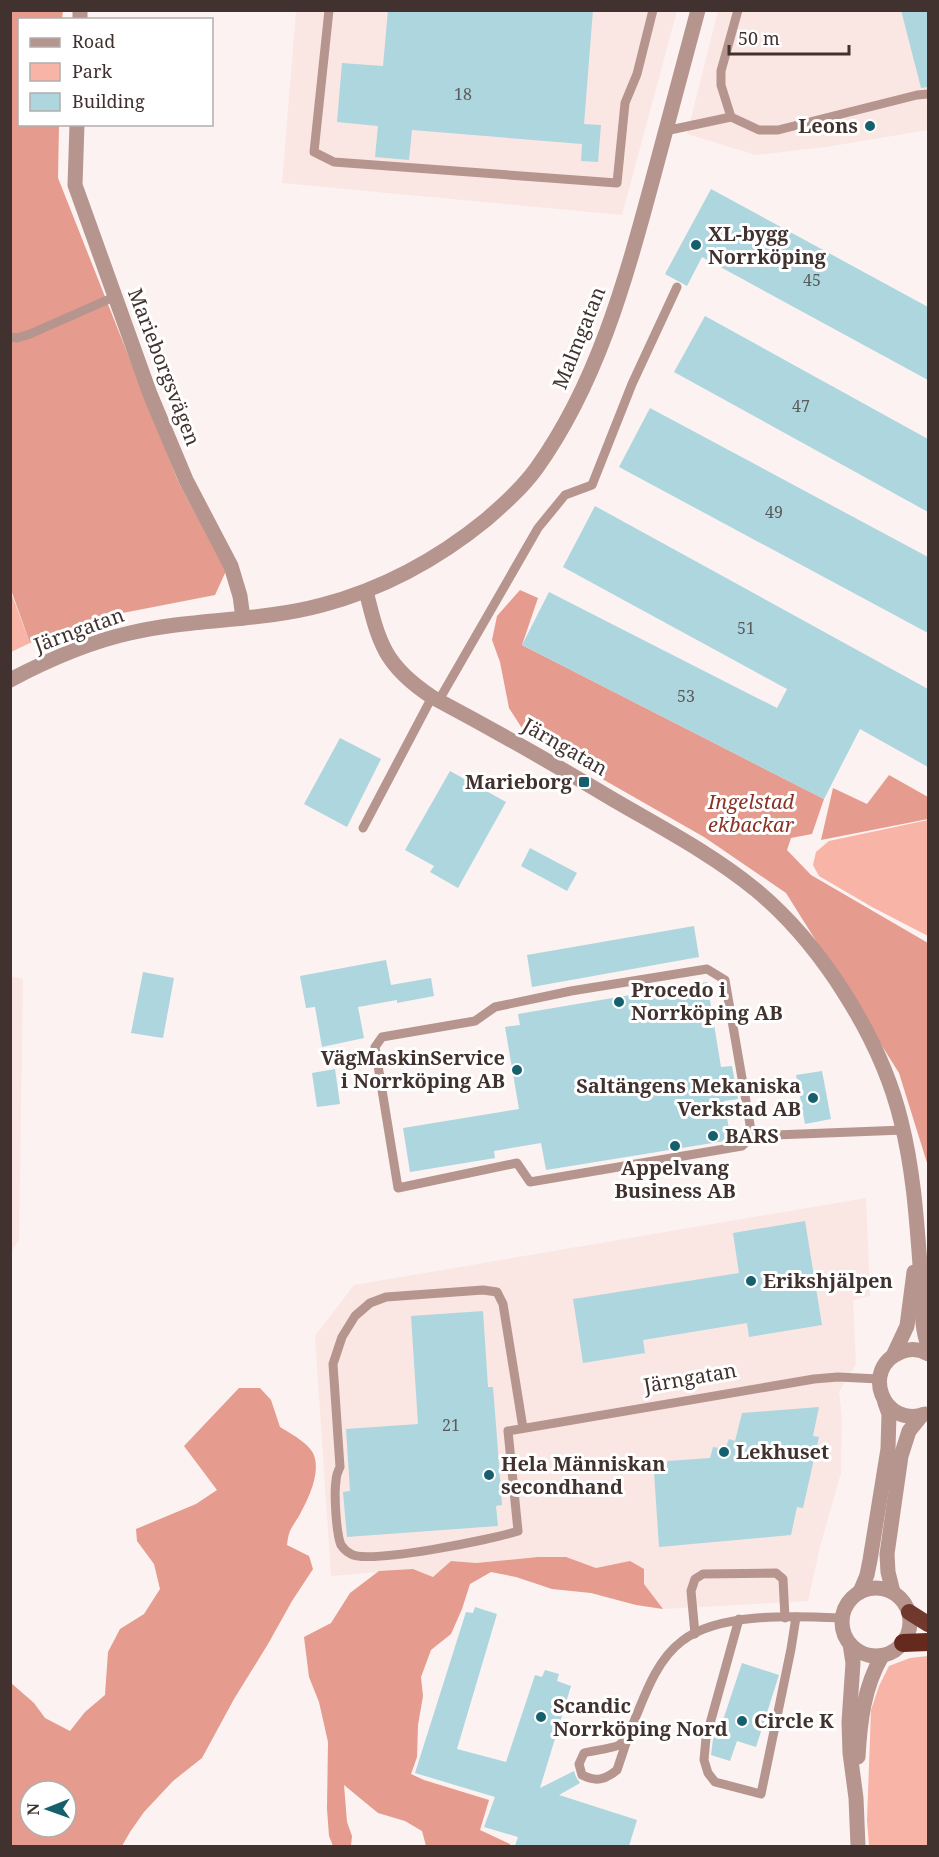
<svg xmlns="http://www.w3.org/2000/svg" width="939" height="1857" font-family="'Noto Serif',serif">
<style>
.built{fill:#fae7e3}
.green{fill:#f7b4a7}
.forest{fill:#e59b8d;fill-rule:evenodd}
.building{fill:#add6df}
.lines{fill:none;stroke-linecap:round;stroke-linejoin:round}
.service{stroke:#b6958e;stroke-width:9}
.minor{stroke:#b6958e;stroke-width:15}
.tertiary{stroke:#b6958e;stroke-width:15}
.trunk{stroke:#71382d;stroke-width:16}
.motorway{stroke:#66291e;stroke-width:18}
.poi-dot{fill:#16606e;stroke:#fff;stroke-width:2}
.labels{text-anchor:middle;stroke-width:6;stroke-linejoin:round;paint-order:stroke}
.number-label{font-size:16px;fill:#5c5b5b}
.poi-label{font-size:20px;font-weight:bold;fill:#41322f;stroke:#fff;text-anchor:start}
.street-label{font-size:20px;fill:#41322f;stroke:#fff}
.park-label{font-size:20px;font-style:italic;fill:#893225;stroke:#fff}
</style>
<rect width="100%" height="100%" fill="#fbf2f1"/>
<g class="built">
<path d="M296,11h381l-55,204 -340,-32z"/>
<path d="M718,11h210v119l-102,17 -70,8 -69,-21z"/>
<path d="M11,976l12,3 -4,261 -8,12z"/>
<path d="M866,1198l4,98 -17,4 3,64 -17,28 3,25 -1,56 -21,74 -12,54 -145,8 -19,-25 -14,-23 -34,7 -31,-11h-27l-62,6 -25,-2 -18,16 -20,-8 -82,7 -16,-240 39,-51z"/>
</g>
<g class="green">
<path d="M10,590l20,53 -19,9h-1z"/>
<path d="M928,820v116l-56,-29 -53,-31 -6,-11 3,-13 13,-11z"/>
<path d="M928,1656v190h-59l-2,-26 4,-110 8,-24 10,-20 21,-8z"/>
</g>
<g class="forest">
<path d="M11,11h52l-1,8 -42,1v104l39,1 -1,53 120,303 48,90 -11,24 -118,23 -67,25 -19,-53z"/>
<path d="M520,590l18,8 -16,47 302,154 -12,35 -21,4 -4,12 24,25 117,68v223l-29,-93 -113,-180 -82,-56 -177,-101 -18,-28 -9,-46 -8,-22 5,-24z"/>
<path d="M889,775l39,22v22l-107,21 12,-52 34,16z"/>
<path d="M239,1388h21l11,12 9,27c10,6 28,16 33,26 9,19 -5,46 -14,63 -8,13 -10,13 -12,29l22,11 4,13 -21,32 -24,43 -34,55 -32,59 -29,23 -29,31 -14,20 -8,14h-111v-163l23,20 11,15 25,13 15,-19 20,-17 3,-43 12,-23 24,-15 16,-25 -6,-25 -17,-23 -1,-12 60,-25 21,-14 -33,-44zM30,1791h36v36h-36z"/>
<path d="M538,1557h28l30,11 34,-7 14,8v15l19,25 -27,-4 -45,-12 -39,-4 -36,-12 -25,-5 -21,12 -8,25 -11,25 -20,16 -10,27 2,19 -5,29 -1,32 -6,17 13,6 65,20 -9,30 30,14v2h-84l-4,-15 -17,-10 -27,-8 -34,-28 3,37 5,14 -1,10h-18l-4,-10 -2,-27 1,-67 -9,-40 -10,-25 -5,-40 27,-14 19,-30 29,-22 34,-2 20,8 18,-16 25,2z"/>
</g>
<g class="building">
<path d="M388,10h205l-9,114 17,1 -3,37 -17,-1 1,-17 -170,-14 -3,30 -34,-3 3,-31 -41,-4 5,-59 41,3z"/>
<path d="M901,10h27v77l-7,1z"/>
<path d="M711,189l217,118v73l-226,-123 -15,29 -22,-12z"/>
<path d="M705,316l223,123v73l-254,-140z"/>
<path d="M650,408l278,149v76l-309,-166z"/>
<path d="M595,506l333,183v78l-68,-38 -36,70 -302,-154 27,-53 228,116 10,-19 -224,-122z"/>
<path d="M340,738l41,21 -34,68 -43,-23z"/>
<path d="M450,771l56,31 -48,86 -28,-16 4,-6 -29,-16z"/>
<path d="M530,848l47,25 -10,18 -46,-25z"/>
<path d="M694,926l5,31 -167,30 -5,-32z"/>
<path d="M386,960l5,25 40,-7 3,18 -37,7v-3l-39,7 6,31 -42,9 -7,-40 -9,1 -6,-32z"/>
<path d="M143,972l31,6 -11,60 -32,-5z"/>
<path d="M707,982l14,85 11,-1 6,33 -14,2 7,39 -185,30 -5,-27 -47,8 1,7 -85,14 -7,-44 116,-19 -14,-82 15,-2 -2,-11z"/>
<path d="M335,1069l5,35 -23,3 -5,-34z"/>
<path d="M822,1071l9,48 -26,5 -9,-49z"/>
<path d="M805,1221l17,104 -73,12 -2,-14 -104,17 2,13 -62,10 -10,-64 166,-26 -6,-40z"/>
<path d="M483,1311l5,76h5l4,51 5,67 -6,1 2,20 -151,11 -4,-45 7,-1 -4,-62 72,-5 -7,-108z"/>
<path d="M819,1407l-6,29 6,1 -16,71 -6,-1 -6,28 -132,12 -5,-75 13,-1v-10l43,-3 3,-11 12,2 4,-10 6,2 7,-28z"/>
<path d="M475,1607l22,7 -40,135 49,13 29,-87 7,2 3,-7 14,4 -2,7 14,5 -31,102 34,-17 2,6 4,6 -21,12 78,25 -8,26h-114l3,-9 -34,-10 11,-30 -80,-24 51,-161 7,1z"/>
<path d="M742,1663l37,12 -23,72 -19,-6 -7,20 -19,-6 2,-16 5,-17 4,1z"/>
</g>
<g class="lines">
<g class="service">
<path d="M329,10l-15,142 20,10 283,21 8,-80 12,-29 16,-64"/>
<path d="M731,117l28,13h19l139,-35 11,-1"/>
<path d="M665,131l66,-14 -10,-32v-14l17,-61"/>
<path d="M10,337l7,1 13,-4 84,-37"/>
<path d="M439,700l99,-172 27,-33 27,-10 40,-101 45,-97"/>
<path d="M363,828l69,-131"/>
<path d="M752,1136l-10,10 -212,36 -13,-19 -119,25 -23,-141 7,-10 93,-16 20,-14 76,-16 136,-22 18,11 27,156 152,-6"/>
<path d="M523,1428l-20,-124 -6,-12 -14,-2 -97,7 -16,6 -15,13 -13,21 -9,27 7,103c-2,4 -4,9 -4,14 -2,12 0,52 5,64 2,3 6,7 10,9 16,11 144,-15 167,-23l-10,-100 306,-52 24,-2 41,2"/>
<path d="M739,1619l-33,119 -2,22 4,13 7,9 46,12 30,-145 5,-32"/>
<path d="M695,1634l-4,-43 4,-12 8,-5 73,-1 7,6 2,39"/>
<path d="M628,1737l-11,33c-12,10 -21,12 -35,5l-3,-11 5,-11c8,-2 30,-5 35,-8 11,-6 13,-20 18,-31 10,-25 22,-56 45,-73 37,-29 114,-25 160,-23"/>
</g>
<g class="minor">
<path d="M80,20v-10"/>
<path d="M77,124l-2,61 75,209 36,86 45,86 9,30 3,22"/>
</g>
<g class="tertiary">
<path d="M366,591c13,53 19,75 66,106 62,33 122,67 182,103 48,28 98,54 142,90 65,54 125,148 145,231 13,51 16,104 20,157 2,22 -1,47 7,67"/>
<path d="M10,680c38,-20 79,-38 120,-47 63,-15 129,-11 192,-28 61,-16 116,-46 165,-86 17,-15 35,-31 49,-50 61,-85 89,-187 116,-287 15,-57 31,-114 46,-172"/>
<path d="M893,1356l14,-30 7,-54"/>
<path d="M925,1414c-42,15 -65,-46 -24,-62 9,-4 19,-3 27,2"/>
<circle cx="876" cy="1622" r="34"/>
<path d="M860,1592l7,-17 3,-15 18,-111 1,-35 -4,-11"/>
<path d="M893,1592l-5,-20 -1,-18 14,-98 8,-25 13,-16"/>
<path d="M850,1644l3,19 -4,59 1,31 6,45 2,48"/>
<path d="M858,1757c2,-36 6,-70 24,-101"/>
</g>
<path class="trunk" d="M909,1612l19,12"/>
<path class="motorway" d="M903,1643l25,-1"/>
</g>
<g class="poi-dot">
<circle cx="870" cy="126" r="6"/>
<circle cx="696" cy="245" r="6"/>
<rect x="578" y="776" width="12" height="12" rx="3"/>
<circle cx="619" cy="1002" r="6"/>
<circle cx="517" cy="1070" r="6"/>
<circle cx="813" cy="1098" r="6"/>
<circle cx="713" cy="1136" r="6"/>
<circle cx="675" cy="1146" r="6"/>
<circle cx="751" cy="1281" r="6"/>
<circle cx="724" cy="1452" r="6"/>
<circle cx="489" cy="1475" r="6"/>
<circle cx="541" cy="1717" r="6"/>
<circle cx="742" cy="1721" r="6"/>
</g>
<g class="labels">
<g class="number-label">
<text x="463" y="100">18</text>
<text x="812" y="286">45</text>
<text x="801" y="412">47</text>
<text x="774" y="518">49</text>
<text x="746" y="634">51</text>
<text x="686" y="702">53</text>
<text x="451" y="1431">21</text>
</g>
<g class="poi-label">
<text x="858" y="133" text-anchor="end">Leons</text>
<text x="708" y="241">XL-bygg<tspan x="708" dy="23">Norrköping</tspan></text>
<text x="572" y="789" text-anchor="end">Marieborg</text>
<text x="631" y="997">Procedo i<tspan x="631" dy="23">Norrköping AB</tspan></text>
<text x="505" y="1065" text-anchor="end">VägMaskinService<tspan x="505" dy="23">i Norrköping AB</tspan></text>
<text x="801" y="1093" text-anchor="end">Saltängens Mekaniska<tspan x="801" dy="23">Verkstad AB</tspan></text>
<text x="725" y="1143">BARS</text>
<text x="675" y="1175" text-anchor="middle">Appelvang<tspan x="675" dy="23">Business AB</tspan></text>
<text x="763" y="1288">Erikshjälpen</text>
<text x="736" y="1459">Lekhuset</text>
<text x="501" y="1471">Hela Människan<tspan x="501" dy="23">secondhand</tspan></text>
<text x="553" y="1713">Scandic<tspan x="553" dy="23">Norrköping Nord</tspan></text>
<text x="754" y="1728">Circle K</text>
</g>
<g class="street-label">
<text transform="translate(579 338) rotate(-68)" y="7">Malmgatan</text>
<text transform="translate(164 367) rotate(69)" y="7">Marieborgsvägen</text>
<text transform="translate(79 630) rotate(-20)" y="7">Järngatan</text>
<text transform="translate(565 747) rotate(30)" y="7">Järngatan</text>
<text transform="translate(690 1378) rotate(-10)" y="7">Järngatan</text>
</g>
<g class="park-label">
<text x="751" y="809">Ingelstad<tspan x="751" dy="23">ekbackar</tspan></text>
</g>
</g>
<rect width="939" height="1857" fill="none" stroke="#41322f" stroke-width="24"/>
<rect x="18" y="18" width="195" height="108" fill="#ffffff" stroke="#b3adac" stroke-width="1.5"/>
<rect x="30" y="38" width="30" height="9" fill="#b6958e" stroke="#b3adac" stroke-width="1.5"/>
<text x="72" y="48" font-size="18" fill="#41322f">Road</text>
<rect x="30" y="63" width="30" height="18" fill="#f7b4a7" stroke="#b3adac" stroke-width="1.5"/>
<text x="72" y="78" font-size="18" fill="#41322f">Park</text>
<rect x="30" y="93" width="30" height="18" fill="#add6df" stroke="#b3adac" stroke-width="1.5"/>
<text x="72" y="108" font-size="18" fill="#41322f">Building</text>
<g transform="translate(48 1809) rotate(269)"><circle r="28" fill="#ffffff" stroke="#b3adac" stroke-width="1.5"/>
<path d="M0-4.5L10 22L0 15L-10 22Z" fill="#16606e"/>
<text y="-9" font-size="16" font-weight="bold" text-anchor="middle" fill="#41322f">N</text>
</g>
<path d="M729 45v9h120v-9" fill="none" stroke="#41322f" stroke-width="3"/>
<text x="738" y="45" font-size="18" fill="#41322f" stroke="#ffffff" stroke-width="4.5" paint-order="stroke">50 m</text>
</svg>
